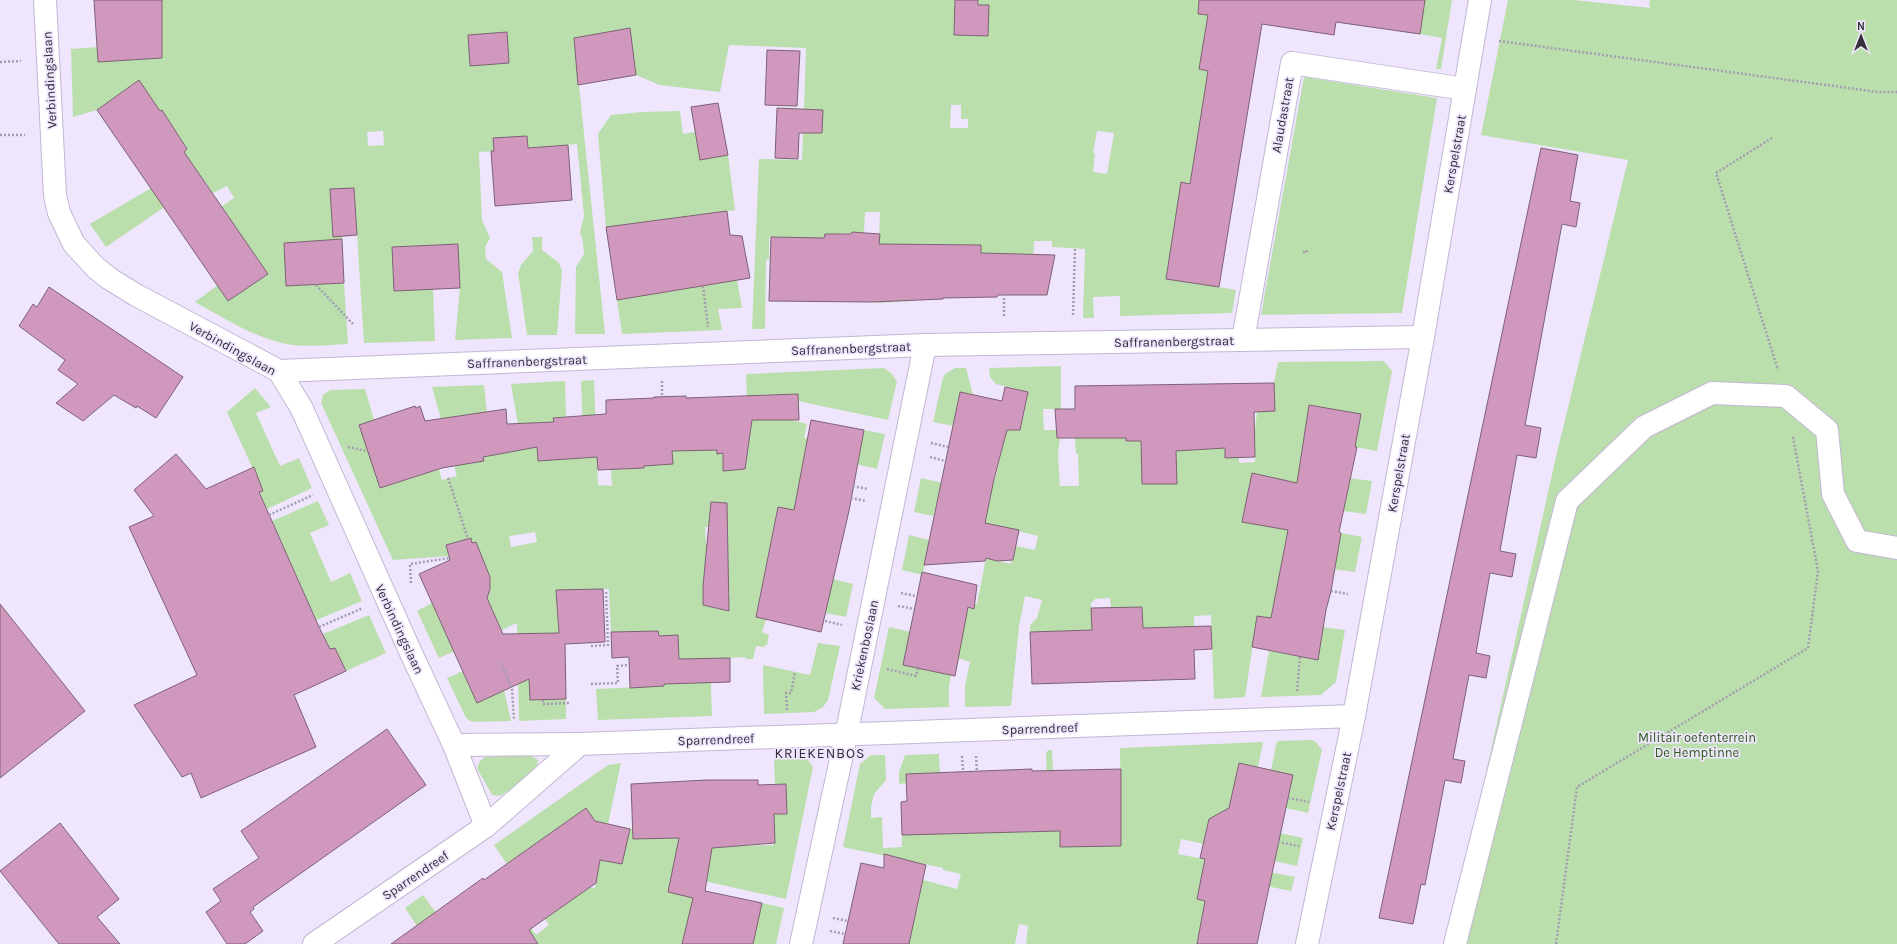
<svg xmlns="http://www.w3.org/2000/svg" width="1897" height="944" font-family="Karla,sans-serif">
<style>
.green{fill:#badfad;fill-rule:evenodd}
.building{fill:#d198bd;stroke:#7c6272}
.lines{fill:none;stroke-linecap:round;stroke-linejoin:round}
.minor-casing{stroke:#c2b7d3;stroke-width:24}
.path{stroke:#a49caf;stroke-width:2.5;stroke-dasharray:2 2;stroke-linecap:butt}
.minor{stroke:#fff;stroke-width:22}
.labels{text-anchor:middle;stroke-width:3.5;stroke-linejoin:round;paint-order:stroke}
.street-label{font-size:13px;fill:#332e3a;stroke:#efe5fd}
.park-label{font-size:13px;fill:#2b5b15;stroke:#efe5fd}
.neighbourhood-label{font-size:14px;letter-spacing:1px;fill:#332e3a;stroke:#efe5fd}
</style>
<rect width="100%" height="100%" fill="#efe5fd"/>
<g class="green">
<path d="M159,0h796l-1,35 34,1 -10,-36h239l-18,69 9,2 -7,114 -19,-3 -16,96 70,12 -4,23 -112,3v-20l-27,1 1,21h-11l2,-69 -33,-2v-6h-18l-1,22 -38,-10h-14l-1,-8 -68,-1 -1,57 -34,2 3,-91h-15l-1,21 -39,1 -1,4 -55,-1v22l-3,1 -1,69h-13l7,-170 43,1 1,-27h19l1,-23 -19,-1 2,-61 -77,-3 -9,47 -60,-7 -24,-10 -7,-47 -55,10 31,296h-30l1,-67 8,-13 -1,-12 -3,-10 4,-16 -7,-72 -49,4 -2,-12 -32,2v13l-15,1 3,68 8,18 -5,9 1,12 16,13 10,66 -57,2 5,-52 -2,-44 -66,3 41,42 2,52 -71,2 -10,-155 -23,1 11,47v3l-58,4 3,43 57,-3 4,61c-18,1 -37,3 -55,1 -36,-5 -67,-26 -98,-43l23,-17 10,16 25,-17 -32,-77 13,-9 -7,-12 -14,7 -9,-13 -98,67 -16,-23 61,-36 28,-33 8,-6 -25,-39 -2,1 -31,-24 -32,23 -24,7 -2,-68 27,-2 1,15 63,-4v-30zM507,32l2,31 -39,2 -2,-30zM951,105h10v14h7v9h-18zM383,131l1,14 -16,1 -1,-14zM1097,131l17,2 -7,41 -14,-2 2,-19h-2z"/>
<path d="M1425,0h27l-11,69h-5l6,-31 -22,-4z"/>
<path d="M1508,0h65l78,8 -2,-2 1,-6h247v944h-449l107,-483 73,-301 -147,-25z"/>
<path d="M1304,77l133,21 -35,215 -141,2z"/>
<path d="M680,111l3,23 12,-2 5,28 28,-5 7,55 -129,17 -8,-93 13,-19 30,-3z"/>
<path d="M532,237h10v13l17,13 3,8 -5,64h-30l-9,-62 3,-8 12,-14z"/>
<path d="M737,280l5,28 -24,1 4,21 -100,4 -5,-34 21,-3v-6l29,1z"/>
<path d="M1384,361l8,10 -15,80 -22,-4 -52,37 -7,-1 -23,135 -16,-2 -12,81 -31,2 -3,-84 -17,1v11l-51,1 -32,-20 -1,-10 -15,1 -4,4 1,27 -62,2v-7l7,-7 5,-18 -17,-4 -6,30 -8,80 -46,1v-21l5,-24 -16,-5 10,-29 4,-21 6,2v-5h3l9,-46 25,6 5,-18 19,4 3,-14 -53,-13 6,-30 -3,-15 7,1 7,-28 -4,-1 5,-30 19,3 6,-31 -32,-8 -6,-7 -1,-9 72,-2v43h-18l1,21h17l-3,24 2,32h19l-1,-32h-2l-1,-16 51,-3v6h16v42l34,1v-35l27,-13 1,13 21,-1 14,9v6l16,-1v-32l2,-18 17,-2v-27l4,-21z"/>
<path d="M884,368l7,5 6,8 -9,39 -90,-19v-7l-43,1 1,25h36l15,4 -3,14 13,2 -20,71 -19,-4 -12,60 15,3 -19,62 7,3 -2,10h-2v2l-9,-1 -3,13h-7l-1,-2 -35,2 2,57 -114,4 -2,-31 68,-3v-2l17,-1 -3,-48 -19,1 -1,-5 -47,1 -2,-43h-35v5l-12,39 -32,1v66l36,-1v20l-47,2 -2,-98 -78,35 -22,-47 15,-8 8,18 47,-21 -1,-3 4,-8v-12l-34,-4 -7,-17 -56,4 -72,-157 2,-8 7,-5 35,-1 9,31 -15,5 21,63 59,-19 3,11 15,-4 -25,-89 52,-2 3,27 -30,4 8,48 19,-3 -1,-4 29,-5 -4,-25 10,-2 -7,-41 54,-3 1,36 -13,1 1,4 -18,1 2,38 33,-2 13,-4 -3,-74 13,-1 4,105 14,1 -1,-16 33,-2v-2l28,-2v-13l45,-4v7l6,-1v18l22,-2 4,-28 -3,-67zM705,527h22l1,17h-22zM535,532l2,10 -26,5 -2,-11zM704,570l18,20 8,2 -5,18 -22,-5z"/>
<path d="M955,368h11l7,27 -12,-3 -7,34 -21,-4 10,-44 2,-4z"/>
<path d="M255,388l16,19 -15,6 24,53 19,-8 13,30 -45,21 -8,-17 4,-1 -36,-79z"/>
<path d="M864,430l21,4 -8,35 -21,-5z"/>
<path d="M921,478l22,5 -10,33 -19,-4z"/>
<path d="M1349,478l23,3 -6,33 -23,-3z"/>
<path d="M318,501l11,24 -19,8 21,49 19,-9 12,28 -46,19 -44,-99z"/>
<path d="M1341,533l21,4 -7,35 -22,-3z"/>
<path d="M909,535l20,5 -6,35 -21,-5z"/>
<path d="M832,579l21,5 -7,33 -21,-4z"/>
<path d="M369,615l17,38 -40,18 -11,-23 -5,1 -7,-15z"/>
<path d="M889,627l22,5 -8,33 48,10 -2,11v21l-64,2 -11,-11z"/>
<path d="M1322,627l23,3 -9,52 -15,13 -60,2 8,-46 49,9z"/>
<path d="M818,643l22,3 -12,54 -5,7 -9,5 -50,2 -1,-49 47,10z"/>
<path d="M463,671l41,19 7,31 -36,1 -5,-1 -4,-3 -19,-40z"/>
<path d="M1312,740l4,2 6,8 -14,63 -22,-5 -15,-38 6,-29z"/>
<path d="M1263,742l-5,25 -15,31 -26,22 -8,-1 -6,25 -22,-5 -3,15 117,23 -4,14 -88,-18 -6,26 8,2 -8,43h-171l2,-18 -9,-2 -4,20h-106l1,-34 7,1 6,-31 34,9 4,-15 -18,-4v-2l-100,-21 17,-83 11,-9h14l1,25 -12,14 -3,13v11l11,-1 1,31 19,-1v-24l114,9 33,-1 -3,-77 2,-4h4l2,49 6,21v27l61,-1 -1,-98z"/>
<path d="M939,754l1,20h-34v9l-7,1v-12l6,-17z"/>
<path d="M530,755l8,5c-1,18 -25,27 -38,36l-8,-1 -15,-27 3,-7 5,-4z"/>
<path d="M806,757l7,10 -27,132 -114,-25 -3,18 34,8 -15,41 -5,-2 -1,5h-144l-9,-14 2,-2 5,7 13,-10 -4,-6 44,-32 6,1 5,-28 22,4 2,-9 -5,-1 6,-27 8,2v7l35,-1 74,11 32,-1v-31h5l7,-30h-11l-1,-26z"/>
<path d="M621,763l-13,61 -13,-3 -9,-13 -79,56 -13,-19 114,-80z"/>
<path d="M1280,833l23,5 -6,28 -27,-6z"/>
<path d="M423,895l36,49h-30l-24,-36z"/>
<path d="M762,903l22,5 -8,36h-23z"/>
</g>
<g class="building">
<path d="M94,0h68v58l-64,4z"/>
<path d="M955,0h23v5h11l-1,31 -34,-1z"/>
<path d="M1199,0h226l-5,34 -84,-12 -2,13 -72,-11 -43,263 -53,-8 15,-97 9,2 18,-113 -9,-2 9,-54 -10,-1z"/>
<path d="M630,28l6,47 -58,10 -4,-47z"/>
<path d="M507,32l2,31 -39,3 -2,-31z"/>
<path d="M767,50l33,1 -3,55 -32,-1z"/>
<path d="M139,80l21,31 2,-1 25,39 -3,3 84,122 -40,27 -131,-191z"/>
<path d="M718,103l10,52 -28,5 -9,-53z"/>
<path d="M777,108l46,2 -1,23h-23l-1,26 -23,-1z"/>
<path d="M527,136l1,12 40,-3 4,55 -77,6 -4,-55h3l-1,-13z"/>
<path d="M1541,148l37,7 -8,46 10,2 -4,24 -14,-3 -37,201 16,3 -5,30 -19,-3 -17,96 16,3 -4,23 -22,-4 -14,80 14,3 -4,22 -17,-3 -16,84 12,2 -4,22 -16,-3 -20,105 -4,-1 -8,40 -34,-6z"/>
<path d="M354,188l3,47 -24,2 -3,-48z"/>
<path d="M727,211l3,24 12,1 8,42 -133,22 -11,-73z"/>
<path d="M852,232l28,2 -1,10 102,1v8l74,2 -8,40h-49l-1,2 -54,1v1l-71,3 -103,-1 2,-64 53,1 1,-4h26z"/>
<path d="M342,239l2,44 -58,3 -2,-43z"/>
<path d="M458,244l2,44 -66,3 -2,-44z"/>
<path d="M49,287l134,90 -27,41 -19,-12 -1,2 -22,-13 -31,26 -27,-18 22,-19 -20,-14 7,-10 -46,-34 14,-22 4,3z"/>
<path d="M1274,383l1,28 -21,1 1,45 -30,1v-10l-49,3 1,33h-35l-1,-43h-15v-3h-69l-2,-29h20v-23z"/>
<path d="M1005,387l23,5 -8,38h-13l-13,49 -9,44 34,7 -6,30 -16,1 -11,-3 -1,3 -61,4 36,-173 42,9z"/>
<path d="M798,394l1,26h-47l-7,49 -22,2v-18l-6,1v-4l-45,1 1,13 -29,2v2l-46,2 -1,-13 -59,4 -1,-14 -54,10 1,4 -42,7 -62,20 -21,-63 56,-19 1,2 4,-2 5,15 81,-12 1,15 47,-2 -1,-4 53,-4v-14l48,-2v-1l32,-1v2z"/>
<path d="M1309,405l52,9 -6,33h2l-18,85 2,1 -10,58 -5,19 -8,50 -66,-13 5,-31 14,2 17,-88 -46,-8 10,-49 45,10z"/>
<path d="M811,420l53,10 -15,81 -28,121 -65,-15 22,-110 16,3z"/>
<path d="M176,454l30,35 48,-22 9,24 -4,1 60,135 11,22 5,-1 11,23 -52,24 22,52 -115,51 -10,-25 -9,4 -48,-72 63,-30 -68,-148 25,-11 -20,-26z"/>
<path d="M711,502l16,1 2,108 -26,-6v-19z"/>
<path d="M471,538l1,5 4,-1 14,35v12l-3,9 16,36 56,-1 -3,-43 47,-1 2,53 -40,2 1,55 -36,1 -1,-21 -52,24 -58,-129 31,-14 -4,-15z"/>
<path d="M922,572l55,13 -3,24 -6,-2 -13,69 -52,-11z"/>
<path d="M0,604l85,107 -85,67z"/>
<path d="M1142,607l1,21 68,-2 1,23 -18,1 1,29 -163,5 -2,-52 62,-2 -1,-22z"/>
<path d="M658,631l1,5 19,-1 1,24 51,-1v24l-66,2v2l-34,2 -1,-31 -17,1 -1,-26z"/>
<path d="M387,729l39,56 -173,122 1,2 -4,3 13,19 -18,13h-18l-21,-32 15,-11 -8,-12 46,-31 -18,-27z"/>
<path d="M1239,763l54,12 -36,169h-60l8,-43 -8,-2 8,-40 -5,-1 9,-39 20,-11z"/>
<path d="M1032,769v2l89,-2v77l-61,1v-16l-158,4 -1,-33 6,-1 -1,-27z"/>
<path d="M707,780h51v5l28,-1 1,30h-13l1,29 -63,5 -7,43 57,12 -9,41h-71l11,-46 -25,-6 11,-54 -46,1 -2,-55z"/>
<path d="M586,808l9,13 35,8 -8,35 -22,-4 -4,23 -67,47 9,14h-147l92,-66 1,2z"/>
<path d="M60,823l59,76 -22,18 23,27h-61l-59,-73z"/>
<path d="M884,854l42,11 -17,79h-66l18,-81 23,5z"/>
</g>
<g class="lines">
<g class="minor-casing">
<g id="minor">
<path d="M45,0l10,195 4,18 15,31 22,24 14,11 26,16 143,76 23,38 109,244 43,92 126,-1"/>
<path d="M1243,340l49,-277 173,26"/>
<path d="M279,371l646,-26 498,-8"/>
<path d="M454,745l32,81"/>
<path d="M314,944l172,-118 94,-82 774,-28"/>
<path d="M801,944l45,-208 79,-391"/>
<path d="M1307,944l47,-228 69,-379 57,-337"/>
<path d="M1455,944l112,-443 77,-74 68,-34 74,3 41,34 6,64 24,47 40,7"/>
</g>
</g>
<g class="path">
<path d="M1499,41l379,51h19"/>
<path d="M0,62l21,-1"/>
<path d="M0,135h25"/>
<path d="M1772,138l-56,35 62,197"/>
<path d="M1303,252l3,1 1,-4"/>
<path d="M316,285l37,39"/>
<path d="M703,286l5,41"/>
<path d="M1004,294v24"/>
<path d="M1073,315l2,-67"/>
<path d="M662,381v16"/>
<path d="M931,443l17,4"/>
<path d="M348,447l19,4"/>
<path d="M930,457l15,4"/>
<path d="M448,478l20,61"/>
<path d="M853,486l15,3"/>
<path d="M851,498l15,3"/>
<path d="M269,515l44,-20"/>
<path d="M411,583l-1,-19 40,-6"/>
<path d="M1331,591l17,3"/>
<path d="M901,593l15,3"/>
<path d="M898,606l16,3"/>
<path d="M825,621l17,4"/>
<path d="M319,627l44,-19"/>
<path d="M591,646l17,-1 -2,-53"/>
<path d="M501,663l11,26 2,30"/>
<path d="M887,669l29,7 2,-7"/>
<path d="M591,684l27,-1 -1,-17 12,-1"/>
<path d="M1297,691l3,-34"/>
<path d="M543,700v4l28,-1"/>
<path d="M787,710l-1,-17h5l4,-21"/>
<path d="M962,756l1,15"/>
<path d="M976,756l1,15"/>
<path d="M1288,798l21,4"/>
<path d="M1278,842l21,4"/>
<path d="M833,918l15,3"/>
<path d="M830,931l15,3"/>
<path d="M1556,944l21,-157 231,-139 10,-77 -25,-134"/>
</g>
<use href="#minor" class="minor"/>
</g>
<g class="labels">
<g class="street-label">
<text transform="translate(49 80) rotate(-93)" y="5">Verbindingslaan</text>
<text transform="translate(1282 115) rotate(-80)" y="5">Alaudastraat</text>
<text transform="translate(1454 154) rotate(-80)" y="5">Kerspelstraat</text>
<text transform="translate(1174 341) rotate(-1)" y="5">Saffranenbergstraat</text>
<text transform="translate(233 348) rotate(29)" y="5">Verbindingslaan</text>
<text transform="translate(851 348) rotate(-2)" y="5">Saffranenbergstraat</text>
<text transform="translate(527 361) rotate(-2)" y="5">Saffranenbergstraat</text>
<text transform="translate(1398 473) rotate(-80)" y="5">Kerspelstraat</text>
<text transform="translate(400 629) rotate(65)" y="5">Verbindingslaan</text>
<text transform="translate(864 645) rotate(-78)" y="5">Kriekenboslaan</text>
<text transform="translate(1040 728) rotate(-2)" y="5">Sparrendreef</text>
<text transform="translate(716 739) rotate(-2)" y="5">Sparrendreef</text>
<text transform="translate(1338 791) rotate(-78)" y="5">Kerspelstraat</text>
<text transform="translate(415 875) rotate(-34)" y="5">Sparrendreef</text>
</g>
<g class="park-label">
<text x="1697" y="742">Militair oefenterrein<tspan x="1697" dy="15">De Hemptinne</tspan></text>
</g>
<g class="neighbourhood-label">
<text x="820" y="758">KRIEKENBOS</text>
</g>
</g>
<g transform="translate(1861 36)" stroke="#efe5fd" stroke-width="3" paint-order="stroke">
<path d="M0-3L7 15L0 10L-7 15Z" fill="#332e3a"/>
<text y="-6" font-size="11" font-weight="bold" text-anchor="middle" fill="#332e3a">N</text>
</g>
</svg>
